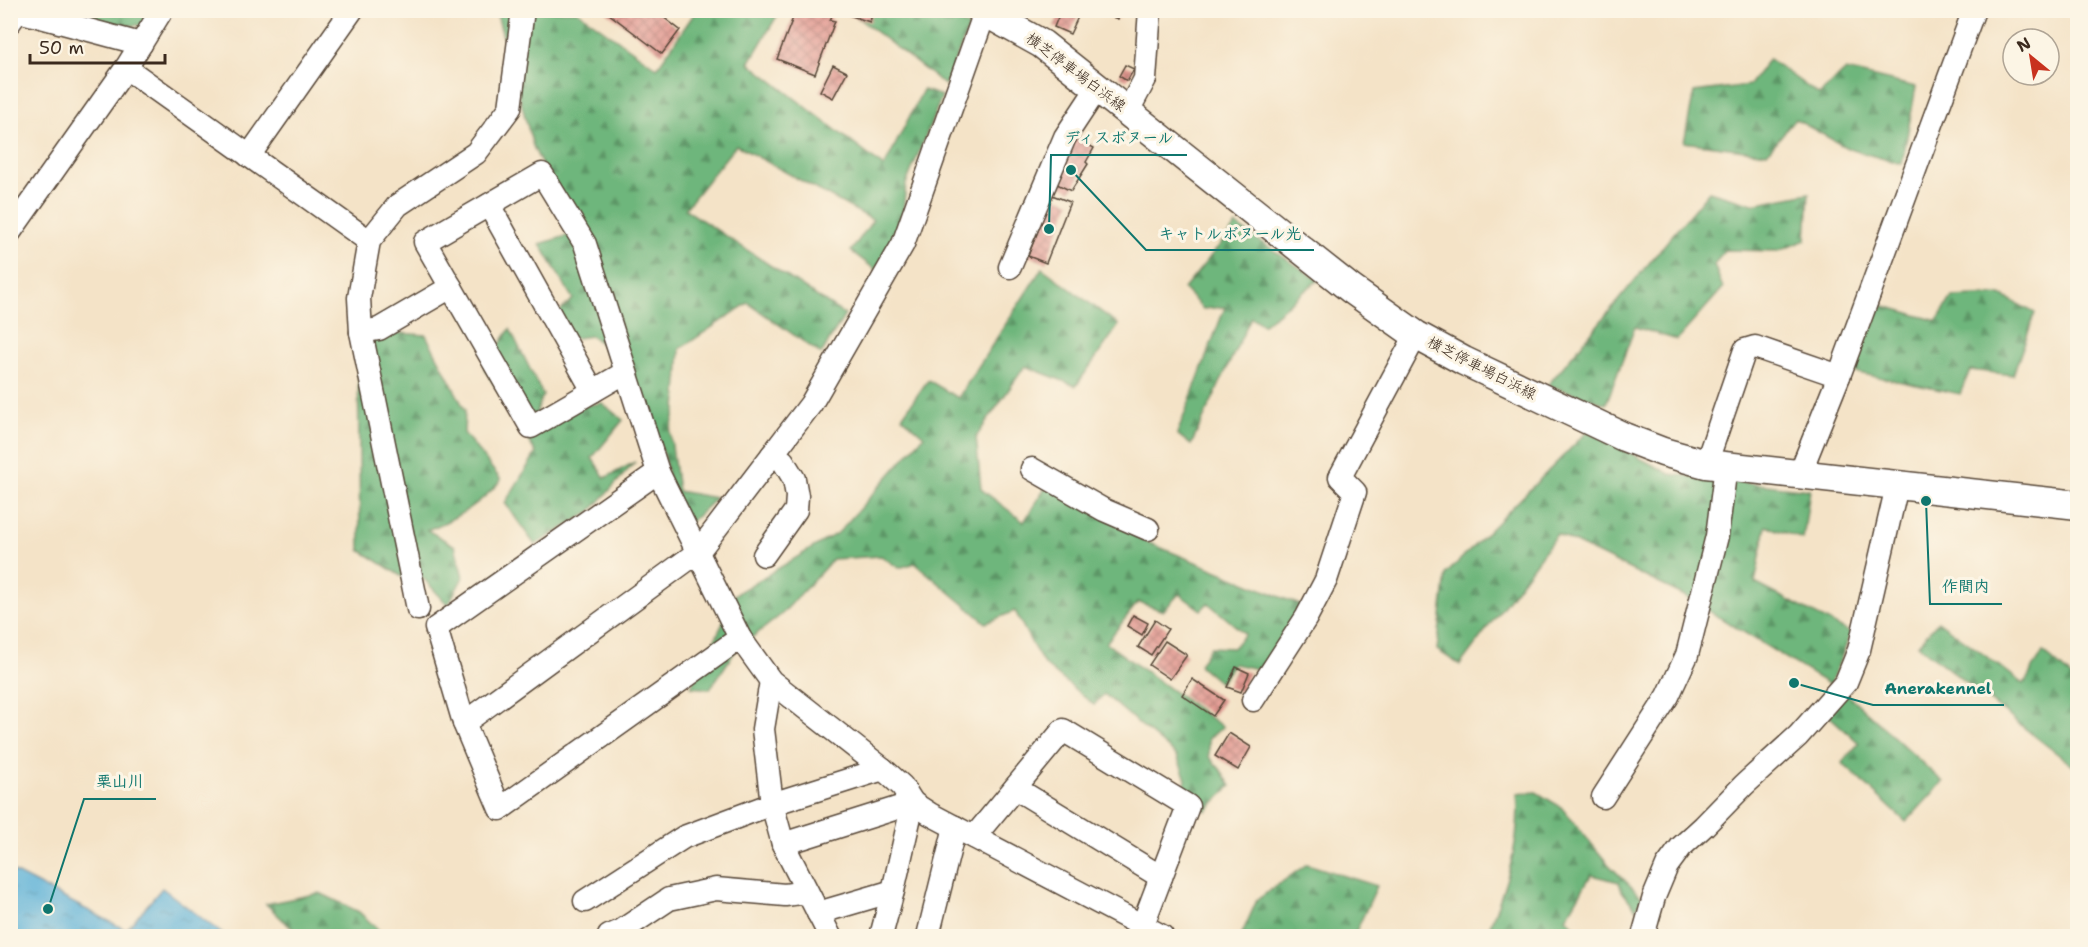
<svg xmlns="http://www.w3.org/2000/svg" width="2088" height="947" font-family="'Shantell Sans','Klee One',sans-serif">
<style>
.forest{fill:url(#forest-firs);stroke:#54704d;stroke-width:1.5}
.water{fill:url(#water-ripples);stroke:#4b6e7b;stroke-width:1.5}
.building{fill:url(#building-cross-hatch)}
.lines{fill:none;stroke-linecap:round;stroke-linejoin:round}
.minor-casing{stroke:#574637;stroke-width:25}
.major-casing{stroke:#574637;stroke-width:31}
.minor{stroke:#fff;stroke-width:22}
.major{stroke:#fff;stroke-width:28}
.labels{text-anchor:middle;stroke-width:6;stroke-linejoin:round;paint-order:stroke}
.street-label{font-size:15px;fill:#3b2a1e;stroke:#fcf5e5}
.leader{fill:none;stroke:#0f766e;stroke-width:2}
.callout-dot{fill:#0f766e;stroke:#fcf5e5;stroke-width:2}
.callout-label{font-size:16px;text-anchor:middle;font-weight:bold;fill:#0f766e;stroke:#fcf5e5;stroke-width:6;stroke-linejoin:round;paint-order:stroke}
</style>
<defs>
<pattern id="forest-firs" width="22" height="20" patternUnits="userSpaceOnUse" patternTransform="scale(1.5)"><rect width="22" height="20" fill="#6eb67c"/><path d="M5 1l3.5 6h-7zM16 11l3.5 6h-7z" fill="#5c9465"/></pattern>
<pattern id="water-ripples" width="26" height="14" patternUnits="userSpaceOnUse" patternTransform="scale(1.5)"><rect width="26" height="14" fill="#5bb1d8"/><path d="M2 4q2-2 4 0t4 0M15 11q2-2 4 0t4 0" fill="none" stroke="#4c90af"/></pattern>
<pattern id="building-cross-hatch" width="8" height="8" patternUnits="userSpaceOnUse" patternTransform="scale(1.5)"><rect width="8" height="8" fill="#e29890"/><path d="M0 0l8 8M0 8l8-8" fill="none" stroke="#b87c75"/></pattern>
</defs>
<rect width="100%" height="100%" fill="#fcf5e5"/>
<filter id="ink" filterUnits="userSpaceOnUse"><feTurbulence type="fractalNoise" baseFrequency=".0167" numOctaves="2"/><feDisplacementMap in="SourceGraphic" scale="12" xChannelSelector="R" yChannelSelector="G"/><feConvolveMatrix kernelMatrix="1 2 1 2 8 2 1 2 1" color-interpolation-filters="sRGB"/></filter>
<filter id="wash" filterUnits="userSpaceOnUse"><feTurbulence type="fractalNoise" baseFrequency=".008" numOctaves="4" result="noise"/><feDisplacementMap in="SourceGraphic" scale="24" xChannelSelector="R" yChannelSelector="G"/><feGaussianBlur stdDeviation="1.35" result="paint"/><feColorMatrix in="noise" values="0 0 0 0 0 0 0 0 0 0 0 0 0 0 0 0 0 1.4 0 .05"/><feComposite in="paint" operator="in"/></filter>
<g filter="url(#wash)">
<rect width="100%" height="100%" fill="#f4e3c7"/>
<g class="forest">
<path d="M59,11h92l-10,14 -42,2z"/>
<path d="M496,11h81l80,57 39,-57h84l-31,52 135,104 39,-77 19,6 -36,88 -4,37 -26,49 -25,-19 22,-31 -137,-75 -51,64 160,106 -24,39 -73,-51 -68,46 -4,61 -6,21 8,60 38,7 -38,36 -14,-80 -63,-111 -10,-7 -21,3 -15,-23 18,-17 -33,-55 33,-10 -40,-88z"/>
<path d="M849,11h89l31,16 -24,58z"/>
<path d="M1769,59l50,36 27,-25 70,17 -14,77 -53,-15 -54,-30 -28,34 -83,-11 10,-50 55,-7z"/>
<path d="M1709,191l44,13 56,-11 -3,47 -28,11 -54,-1 -10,15 9,23 -46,52 -42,-13 -29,77 -58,-19z"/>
<path d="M1236,225l82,55 -55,45 -12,-8 -60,128 -14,-11 48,-127 -22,2 -19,-20z"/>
<path d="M1042,268l77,57 -43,61 -51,-20 -49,71 5,52 43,33 25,-40 93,58 163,67 -38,64 -33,-7 -14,19 -21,-18 11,-18 23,1 12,-14 -37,-31 -7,7 -22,-16 -16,17 -25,-9 -32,41 117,84 -14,11v19l11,12 11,17 -25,25 -14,-11 -8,-11 2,-10 -9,-23 -73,-62 -10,11 -50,-41 -11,-18 -18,-35 -29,12 -71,-60 -16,5 -18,-12 -48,3 -51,55 -46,36 -26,39 -19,-2 31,-62 12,-30 105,-63 85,-96 -22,-19 26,-37 30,18z"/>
<path d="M2001,295l34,18 -22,62 -43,-5 -10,24 -107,-22 28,-67 56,16 15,-24z"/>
<path d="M510,329l33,66 -7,18 66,-10 21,17 -31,38 13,20 30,-16 -45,50 -55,33 -30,-42 31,-50 -52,-85z"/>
<path d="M384,332l42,3 39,75 -1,23 37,47c-20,24 -45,39 -74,50l28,16 8,31 -15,28 -25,-27 -13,4 -50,-32 -2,-199z"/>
<path d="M1588,431l82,43 140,16 -7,49 -37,-13 -11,57 96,50 -21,52 -147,-90 -126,-61 -97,131 -23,-15 9,-76z"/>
<path d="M1938,621l86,63 19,-32 34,30v87l-159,-124z"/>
<path d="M1846,693l97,89 -37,40 -64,-59 17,-20 -32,-29z"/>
<path d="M1536,792l25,15 48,58 34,33 -7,11 -14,-18 -3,-9 -28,-7 -25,43 18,18h-98c18,-45 36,-93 31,-142z"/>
<path d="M1307,864l70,22 -23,50h-113l16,-36z"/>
<path d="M320,893l39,19 26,24h-85l-34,-32z"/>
</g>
<path class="water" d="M10,870l116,60 36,-42 63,48h-214z"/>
<g id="blocks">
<g class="building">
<path d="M604,10h50l26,20 -18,24z"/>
<path d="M796,10h21l15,6 -2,4 5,1 -20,53 -38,-15z"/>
<path d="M833,10h40l-3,12z"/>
<path d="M1061,10l17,7 -8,17 -16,-7z"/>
<path d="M1101,10h20l-3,9 -18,-6z"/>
<path d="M833,65l14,7 -14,26 -13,-7z"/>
<path d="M1125,65l9,4 -7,12 -8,-5z"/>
<path d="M1074,137l20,11 -8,14 2,2 -17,27 -20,-10z"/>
<path d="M1052,195l18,7 -24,61 -18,-7z"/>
<path d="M1133,615l15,8 -6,12 -15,-9z"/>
<path d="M1155,620l13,9 -17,26 -13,-8z"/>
<path d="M1165,641l22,14 -17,24 -21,-14z"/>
<path d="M1236,667l13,6 -8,19 -14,-5z"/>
<path d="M1192,679l32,21 -11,16 -31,-21z"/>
<path d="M1229,733l22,14 -13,23 -23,-14z"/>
</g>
</g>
</g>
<g filter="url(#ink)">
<use href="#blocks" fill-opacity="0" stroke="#574637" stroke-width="1.5"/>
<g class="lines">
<g class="minor-casing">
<g id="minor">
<path d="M10,22l8,-11 123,33"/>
<path d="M126,68l243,173"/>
<path d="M1128,111l17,-32 5,-69"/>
<path d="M249,156l103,-146"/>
<path d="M489,205l104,186"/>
<path d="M10,232l116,-164 36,-58"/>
<path d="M1010,267l55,-130 33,-50"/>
<path d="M361,332l18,-3 72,-42"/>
<path d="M626,372l-41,-128 -43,-70 -117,68 106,185 95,-55 32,100 82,166 31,43 112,88 19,17 11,17 17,11 232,122"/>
<path d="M1706,464l39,-114 10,-3 84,29"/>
<path d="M1032,469l72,41 44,19"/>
<path d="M658,472l-222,156 28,95 36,86 240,-171"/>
<path d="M1800,473l39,-97 135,-366"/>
<path d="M764,555l32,-45 1,-14 -3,-17 -11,-18 -11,-6"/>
<path d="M418,609l-57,-277 -2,-34 10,-57 29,-36 78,-52 34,-45 13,-98"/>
<path d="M771,681l-8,48 9,75 11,40 47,92"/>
<path d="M1253,700l53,-82 20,-38 29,-88 -15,-15 76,-142"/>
<path d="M464,723l234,-171 113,-148 92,-160 82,-232"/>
<path d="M1015,788l146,89"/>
<path d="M1603,797l65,-101 19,-41 30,-119 9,-70"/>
<path d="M974,837l89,-107 125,76 -46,121"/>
<path d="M783,844l130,-41"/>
<path d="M585,901l99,-64 88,-33 111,-35"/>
<path d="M818,913l75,-22"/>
<path d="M609,936l12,-5 48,-32 47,-10 69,6 22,-3"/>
<path d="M881,936l12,-45 20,-88"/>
<path d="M928,936l27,-109"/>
<path d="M1643,936l11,-39 13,-31 14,-19 23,-21 40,-41 54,-49 48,-54 13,-32 38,-164"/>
</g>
</g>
<g class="major-casing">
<path id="major" d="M981,10l61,34 309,245 65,46 48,26 160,76 39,15 43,12 372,41"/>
</g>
<use href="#minor" class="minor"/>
<use href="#major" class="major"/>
</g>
</g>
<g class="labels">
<g class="street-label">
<text transform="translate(1076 72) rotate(37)" y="5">横芝停車場白浜線</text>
<text transform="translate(1482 368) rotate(27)" y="5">横芝停車場白浜線</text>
</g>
</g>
<path class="leader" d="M1049 229L1051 155H1187M1071 170L1146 250H1314M1926 501L1930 604H2002M1794 683L1873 705H2004M48 909L84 799H156"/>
<g class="callout-dot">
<circle cx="1049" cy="229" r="6"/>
<circle cx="1071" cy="170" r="6"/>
<circle cx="1926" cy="501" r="6"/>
<circle cx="1794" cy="683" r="6"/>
<circle cx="48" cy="909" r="6"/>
</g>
<g class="callout-label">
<text x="1119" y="143">ディスボヌール</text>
<text x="1230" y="239">キャトルボヌール光</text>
<text x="1966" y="592">作間内</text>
<text x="1938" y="694">Anerakennel</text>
<text x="120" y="787">栗山川</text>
</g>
<rect width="2088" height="947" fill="none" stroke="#fcf5e5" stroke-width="36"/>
<g transform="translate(2031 57) rotate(330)"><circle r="28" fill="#fcf5e5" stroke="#afa495" stroke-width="1.5"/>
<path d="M0-4.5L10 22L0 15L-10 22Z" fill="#c8321e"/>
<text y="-9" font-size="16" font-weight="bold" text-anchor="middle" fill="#3b2a1e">N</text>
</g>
<path d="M30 54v9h135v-9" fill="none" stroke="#3b2a1e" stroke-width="3"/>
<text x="39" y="54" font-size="18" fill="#3b2a1e" stroke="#fcf5e5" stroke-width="4.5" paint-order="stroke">50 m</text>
</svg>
